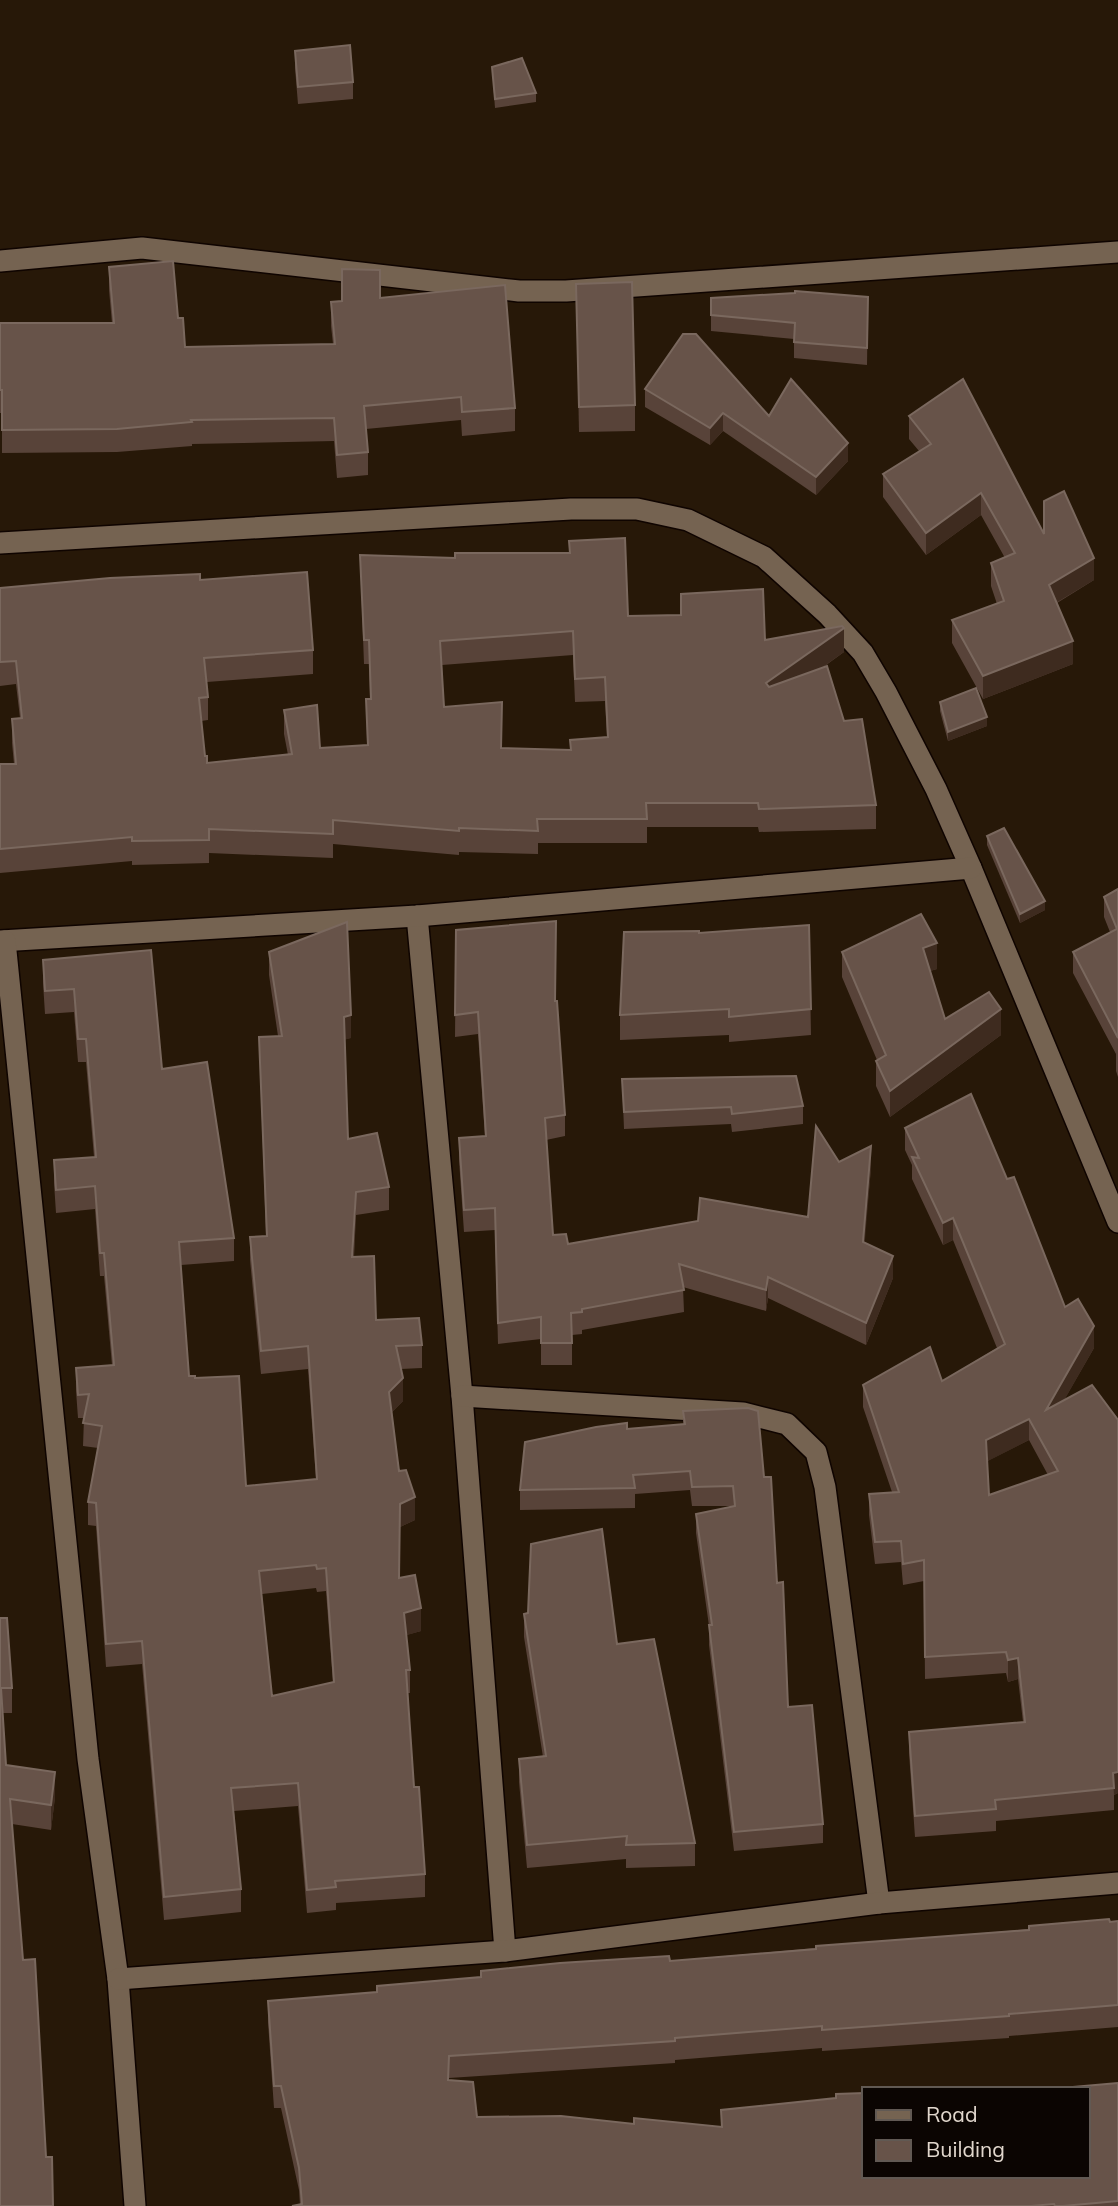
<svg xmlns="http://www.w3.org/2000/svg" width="1118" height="2206" font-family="Mulish,sans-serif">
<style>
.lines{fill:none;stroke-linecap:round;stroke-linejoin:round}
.minor-casing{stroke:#0f0400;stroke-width:24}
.minor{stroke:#756351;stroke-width:21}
.wall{fill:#584339;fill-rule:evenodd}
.shaded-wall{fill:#3e2b1f}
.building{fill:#675349;stroke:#7a685e;stroke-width:2;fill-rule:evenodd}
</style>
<rect width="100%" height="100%" fill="#271808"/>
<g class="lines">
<g class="minor-casing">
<g id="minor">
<path d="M0,261l142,-13 377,43h47l552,-39"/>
<path d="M0,543l571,-34h66l51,11 76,37 63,57 36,39 23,39 50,97 35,79 147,354"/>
<path d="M417,916l45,480 43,555"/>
<path d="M0,941l417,-25 554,-48"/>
<path d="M5,941l83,818 30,220 17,227"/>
<path d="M462,1396l281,17 44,11 29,28 9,35 54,416"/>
<path d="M118,1979l387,-28 374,-48 239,-20"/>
</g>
</g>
<use href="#minor" class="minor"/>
</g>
<g class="wall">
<path d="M295,51l58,31v17l-55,5 -3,-36z"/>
<path d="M492,67l44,26v9l-41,6z"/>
<path d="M109,267l69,51 7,29 148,-3 -2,-18v-24l49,-4 135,110v23l-53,5 -1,-16 -95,9 2,23v23l-31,3 -3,-37 -142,3v2l-75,6 -115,1v-40h-2v-90h112l-3,-33z"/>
<path d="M576,284l59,121v26l-56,1z"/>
<path d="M868,297l-1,68 -73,-7v-19l-83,-8v-33z"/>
<path d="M645,389l124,27 79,45 -32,34 -93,-64 -13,14 -65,-38z"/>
<path d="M909,416l135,118 50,46 -37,23 16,61 -90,35 -31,-56v-23l45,-16 -6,-18v-23l14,-5 -24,-43 -55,40 -43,-58v-23l36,-23 -10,-12z"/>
<path d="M360,555l268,61 137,24 79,12 -22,16 22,53 32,84v24l-117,3 -1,-5h-111v16h-109v11l-79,-2v3l-126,-11v14l-124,-5v10l-77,2v-4l-132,12v-109h14l-2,-21v-24l8,-1 -4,-34 -16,2v-98l200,-8 113,70v24l-106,8 1,15v23l-7,1 4,35 2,7 81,-8 -4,-21v-24l36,38 47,-3 -1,-46h4l-1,-35h-5zM573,655l2,47 30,-1 2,36 -37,3v10l-68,-2 -58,-41 -2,-42z"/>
<path d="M940,702l47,24 -39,15 -8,-30z"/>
<path d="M987,836l58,74 -25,13 -33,-78z"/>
<path d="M1118,889v188l-2,-6v-17l-43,-81v-21l37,-20 -6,-15v-20z"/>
<path d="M809,925l2,110 -82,7v-7l-109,5v-25l79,-82z"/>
<path d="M456,930l109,185v21l-19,4 7,95 15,9 240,-27 31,-55 32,6 -7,75 29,35 -27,67 -98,-47 -2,13 -83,-24 1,25 -102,18v4l-10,1v30h-31v-26l-43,5 -3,-114 -31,2 -5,-72v-22l26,-1 -7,-103 -23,3z"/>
<path d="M269,952l82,86 -7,1 4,100 41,48v23l-33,5 -2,42 22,63 46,25v23l-21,1 2,32 -11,11 7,59 16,49 -15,7 -1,51 22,53 -15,4 4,35v23h-3l7,94 11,87v23l-89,6v7l-29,3 -9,-107 -64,5 7,78v23l-77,8 -22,-256 -36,3 -10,-141 -8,-1v-23l10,-54 -15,-2 1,-28h-6l-2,-27v-23l36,-3 -8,-89h-4l-5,-67 -39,4 -2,-30v-23l40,-3 -8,-95h-8l-4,-50 -29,2 -2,-31v-23l119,109 72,169v23l-53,4 8,111 6,2 51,108 70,-7 -8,-110 -47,5 -11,-114v-23l16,-1 -7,-199 19,-1 -9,-61zM316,1588l1,4 9,-1 7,92 -61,13 -10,-102z"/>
<path d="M842,952l95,17 -7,2 15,48 56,16 -111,82 -14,-31v-25l1,-1 -35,-83z"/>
<path d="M622,1079l181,27v18l-71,8 -1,-8 -107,5z"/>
<path d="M905,1128l102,51 58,128 29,41 -30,52 54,20v373l-4,2v15l-118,11v10l-81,6 -6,-84v-21l114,-10 -5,-43 -10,3 -2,-9 -81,6 -1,-98 -21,4 -2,-23 -26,2 -6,-49v-21l23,-2 -29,-85v-22l79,-4 55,-33 -44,-108 -10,5 -31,-66v-14l-7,-15zM1029,1440l19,35 -59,20 -2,-34z"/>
<path d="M683,1411l81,66 13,106 11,124 35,117v19l-89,8 -25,-206v-19l-13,-93v-19l37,-8h-41l-2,-16 -55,4v14l-115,2v-20l107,-61 56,-5z"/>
<path d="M524,1614l93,30 78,199v23l-69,2v-9l-99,9 -8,-86v-23l24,-2 -19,-120z"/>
<path d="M0,1618l12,70v25h-9l3,52 49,32 -4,33 -39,-6 11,136 23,197 -46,49z"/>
<path d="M1118,1921v106l-109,9v2l-187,13v-3l-147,12v3l-226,15v2l28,37 157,7 87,3v-17l143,66 254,-93v123h-826l8,-1 -1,-15 -18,-82h-7l-6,-86v-21l109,-8v-7l104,-9v-6l189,-10z"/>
</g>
<g class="shaded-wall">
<path d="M723,413v18l-13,14v-17z"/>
<path d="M848,443v18l-32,34v-18z"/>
<path d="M981,493v22l-55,40v-22z"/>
<path d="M1094,558v22l-45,27v-22z"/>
<path d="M844,628v24l-78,55v-24z"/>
<path d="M1073,641v23l-90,35v-23z"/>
<path d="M987,717v9l-39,15v-9z"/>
<path d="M1045,901v9l-25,13v-9z"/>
<path d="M937,943v26l-14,4v-25z"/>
<path d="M1001,1009v26l-111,82v-26z"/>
<path d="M351,1015v23l-7,2v-23z"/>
<path d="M871,1146v22l-8,96v-22z"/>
<path d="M356,1192v23l-4,65v-23z"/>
<path d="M953,1218v22l-10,5v-22z"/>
<path d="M893,1256v22l-27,67v-22z"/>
<path d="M768,1277v21l-2,13v-21z"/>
<path d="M1094,1326v22l-48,84v-22z"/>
<path d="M403,1378v23l-14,14v-23z"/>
<path d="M1029,1419v21l-43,22v-22z"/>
<path d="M415,1497v23l-15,7v-23z"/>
<path d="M421,1608v23l-17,5v-23z"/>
<path d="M1018,1658v21l-10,3v-22z"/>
<path d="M55,1772v25l-4,33v-25z"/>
<path d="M1118,1772v21l-4,2 -1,-22z"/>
</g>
<g class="building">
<path d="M350,45l3,37 -55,5 -3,-36z"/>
<path d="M522,58l14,35 -41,6 -3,-32z"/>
<path d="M173,261l5,57h5l2,29 150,-3 -4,-42 11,-1v-32l38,1v28l125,-13 10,123 -53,4 -1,-15 -97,9 4,46 -31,3 -3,-37 -143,2 1,2 -75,7 -115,1v-40h-2v-67h114l-5,-56z"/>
<path d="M632,282l3,123 -56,2 -3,-123z"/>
<path d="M795,291l73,6 -1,51 -73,-6 1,-19 -84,-8v-17l84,-5z"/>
<path d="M683,334h13l73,82 22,-37 57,64 -32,34 -93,-64 -13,15 -65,-39z"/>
<path d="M963,379l81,155v-33l20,-10 30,67 -45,27 24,56 -90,35 -31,-56 52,-19 -13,-38 24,-10 -34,-60 -55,40 -43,-59 48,-30 -22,-28z"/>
<path d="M625,538l3,78 53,-1v-21l82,-5 2,51 77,-14 2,2 -78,55 3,4 58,-21 17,55 18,-2 14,86 -117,4 -1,-6h-112l1,16h-110l1,12 -79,-3v3l-126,-11v14l-124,-5v11l-77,1v-4l-132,12v-85h16l-4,-45 10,-1 -6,-57 -16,1v-74l110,-10 90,-4v6l107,-8 6,78 -109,8 4,39 -9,1 6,58h2v7l85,-9 -8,-44 33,-5 3,43 48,-3 -2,-46h5l-2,-59h-5l-4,-85 95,3v-5h115l-1,-12zM573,631l2,48 30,-2 3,60 -38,3 1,10 -70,-2 1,-46 -58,5 -4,-66z"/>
<path d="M976,688l11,29 -39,15 -8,-30z"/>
<path d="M1004,828l41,73 -25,13 -33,-78z"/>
<path d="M1118,889v149l-45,-86 44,-23 -13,-32z"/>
<path d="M921,914l16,29 -14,5 22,71 44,-27 12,17 -111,82 -14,-30 10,-6 -44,-103z"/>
<path d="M556,921l-1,80h2l8,114 -20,3 8,117 13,-1 2,10 130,-23 2,-23 108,19 8,-91 23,36 32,-16 -8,96 30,14 -27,67 -98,-46 -2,13 -87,-26 5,26 -102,19v3l-11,1 1,30h-31v-26l-43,6 -3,-115 -31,2 -5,-72 27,-2 -8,-124 -23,3 1,-85z"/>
<path d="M347,922l4,93 -7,2 4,122 29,-6 12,54 -33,5 -4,65 22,-1 2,64 43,-2 3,27 -26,1 7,32 -14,14 10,79 7,-1 9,27 -15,7 -1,74 16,-3 6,33 -17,5 6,57h-4l8,117h5l6,87 -90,7 1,6 -29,3 -9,-107 -67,5 10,101 -77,8 -22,-256 -36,3 -10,-141 -8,-1 14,-76 -19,-3 6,-29 -11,1 -2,-27 38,-3 -10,-112h-4l-5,-67 -39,4 -2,-30 42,-3 -10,-118h-8l-4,-50 -29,2 -2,-31 108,-10 11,119 45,-7 27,176 -55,4 10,134h6v2l44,-2 7,110 71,-7 -9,-133 -47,5 -11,-114 17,-1 -8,-199 23,-1 -13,-84zM316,1565l1,4 9,-1 8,114 -62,14 -13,-125z"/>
<path d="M809,925l2,84 -82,8v-8l-109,6 4,-83 75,-1v2z"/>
<path d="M796,1076l7,30 -71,8 -1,-7 -107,5 -2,-33z"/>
<path d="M971,1094l36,85 7,-2 51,130 13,-8 16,27 -48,84 46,-25 26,35v352l-5,1 1,15 -119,12 1,9 -81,7 -6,-84 116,-10 -7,-64 -10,2 -2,-8 -81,5 -1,-97 -21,4 -2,-23 -26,1 -6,-48 30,-2 -36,-107 67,-38 12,34 63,-37 -52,-126 -10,5 -31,-66 7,1 -14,-30zM1029,1419l29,52 -69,24 -3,-55z"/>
<path d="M748,1408l10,3 6,66h7l6,106 6,-1 5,125 24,-2 11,119 -89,8 -25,-207h3l-16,-111 39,-8 -2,-20 -41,1 -2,-16 -57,4 2,13 -115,2 5,-48 71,-15 31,-4v6l58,-5 -2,-13z"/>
<path d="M602,1529l15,115 37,-5 41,204 -69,2 1,-9 -100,9 -8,-86 27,-3 -22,-142 4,-1 3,-69z"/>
<path d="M0,1618h7l5,70h-11l5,77 49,7 -4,33 -41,-6 13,161 12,-1 11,198h6l1,49h-53z"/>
<path d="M1109,1919l1,3 8,-1v84l-109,9v2l-187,14v-4l-147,12v3l-226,15 -1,24 25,2 4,35 84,-1 73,8v-6l88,9 -1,-17 115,-12v-4l28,-1v83h224v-87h-38l68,-6v118l-55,5h-8l-1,-2 -23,2h-739l10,-2 -3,-36 -18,-82h-7l-6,-85 109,-9v-6l104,-9v-6l79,-8 109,-7 1,5 146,-12v-3l213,-16v-4z"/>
</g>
<rect x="862" y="2087" width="228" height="91" fill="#0b0502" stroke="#615953" stroke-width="2"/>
<rect x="876" y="2110" width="35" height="10" fill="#756351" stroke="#615953" stroke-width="2"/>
<text x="926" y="2122" font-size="21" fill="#e1d7cd">Road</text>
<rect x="876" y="2140" width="35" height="21" fill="#675349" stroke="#615953" stroke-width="2"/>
<text x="926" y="2157" font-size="21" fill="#e1d7cd">Building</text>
</svg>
